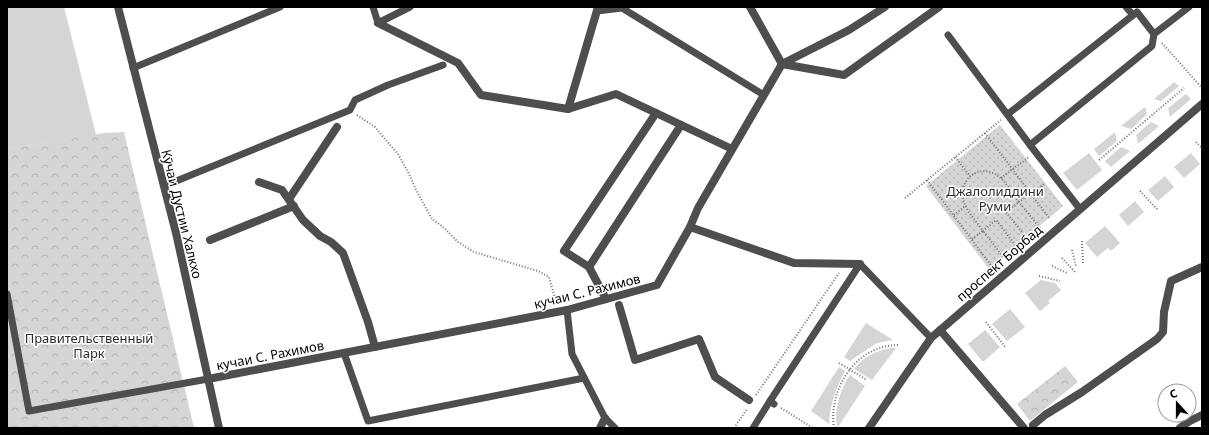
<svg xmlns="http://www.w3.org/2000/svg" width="1209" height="435" font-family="'Noto Sans',sans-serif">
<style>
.grass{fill:#d5d5d5}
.forest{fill:url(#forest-crowns)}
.park{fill:url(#park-dots)}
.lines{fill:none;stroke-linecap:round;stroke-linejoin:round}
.path{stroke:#707070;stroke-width:2;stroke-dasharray:1 2;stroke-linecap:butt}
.service{stroke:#4e4e4e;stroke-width:7}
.pedestrian{stroke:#4e4e4e;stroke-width:8}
.minor{stroke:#4e4e4e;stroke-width:8}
.tertiary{stroke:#4e4e4e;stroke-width:8}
.labels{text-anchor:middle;stroke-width:3;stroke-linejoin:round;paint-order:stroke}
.park-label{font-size:13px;fill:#2c2c2c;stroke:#fff}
.street-label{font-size:13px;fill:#000;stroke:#fff}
</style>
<defs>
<pattern id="forest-crowns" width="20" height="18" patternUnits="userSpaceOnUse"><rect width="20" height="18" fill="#d5d5d5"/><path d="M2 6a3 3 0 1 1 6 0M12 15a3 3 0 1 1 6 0" fill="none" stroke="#b5b5b5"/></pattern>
<pattern id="park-dots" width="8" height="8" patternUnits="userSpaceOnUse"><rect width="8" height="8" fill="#d5d5d5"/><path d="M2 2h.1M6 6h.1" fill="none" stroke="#b5b5b5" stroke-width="1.8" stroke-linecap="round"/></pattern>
</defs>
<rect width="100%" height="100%" fill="#fff"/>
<g class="grass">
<path d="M7,7h57l32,128 -89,14z"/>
<path d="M1174,82l5,4 -18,15 -7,-2z"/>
<path d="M1186,94l5,5 -21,18 -2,-9z"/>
<path d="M1145,107l2,7 -16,15 -10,-3z"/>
<path d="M1151,122l8,4 -21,18 -2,-9z"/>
<path d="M1115,132l2,9 -18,15 -5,-7z"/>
<path d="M1121,147l9,4 -19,16 -6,-6z"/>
<path d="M1089,153l13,17 -25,20 -14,-17z"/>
<path d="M1191,153l9,11 -16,14 -10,-11z"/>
<path d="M1165,176l9,11 -16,14 -10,-11z"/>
<path d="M1135,201l9,11 -16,14 -9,-11z"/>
<path d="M1105,226l15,17 -9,8 -3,-3 -11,9 -12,-14z"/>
<path d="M1041,280l14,3 6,7 -13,11 2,2 -10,8 -15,-18z"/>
<path d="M1010,309l15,18 -18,14 -15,-17z"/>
<path d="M866,323l27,17 -16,3 -27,18 -6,-4z"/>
<path d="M985,330l15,17 -17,15 -15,-18z"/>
<path d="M891,348h5l-24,32 -18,-11c10,-13 22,-18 37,-21z"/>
<path d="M839,367l6,4c-9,17 -15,33 -16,53l-18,-13z"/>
<path d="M850,375l15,11 -27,41c-6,-13 3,-40 12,-52z"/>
</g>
<g class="forest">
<path d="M124,132l70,296h-187v-279l97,-16z"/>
<path d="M1065,366l13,16 -48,39 -13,-17z"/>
</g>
<path class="park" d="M1000,125l63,81 -74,63 -63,-83z"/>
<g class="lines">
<g class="path">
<path d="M1162,43l40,45"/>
<path d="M357,115l18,12 10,12 13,15 10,18 8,18 16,29 10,7 16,16 16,10 64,19 11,6 7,25"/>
<path d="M985,133l65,86"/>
<path d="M1196,142l6,6"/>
<path d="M955,157l15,19"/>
<path d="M1099,160l85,-72"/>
<path d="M1001,178l28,-21"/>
<path d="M927,180l66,88"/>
<path d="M1140,191l18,19"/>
<path d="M905,198l96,-78"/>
<path d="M954,215l11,-9"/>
<path d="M1040,228l-21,-26 25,-18"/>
<path d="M972,239l11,-8 21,27"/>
<path d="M1082,241l1,22"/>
<path d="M1019,250l-23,-30 -13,11c-6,-9 -16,-19 -19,-29 -7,-19 11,-38 31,-28 10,5 17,20 24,28l-13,10 23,29"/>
<path d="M1072,250l4,16"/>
<path d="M1062,258l13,14"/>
<path d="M1052,266l15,7"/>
<path d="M1039,276l21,5"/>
<path d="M986,322l20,26"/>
<path d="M839,363l28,17"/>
<path d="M756,395l83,-122"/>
<path d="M781,408l32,20"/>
<path d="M734,428l13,-19"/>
<path d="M834,428c-6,-40 23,-84 66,-83"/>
</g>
<g class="service">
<path d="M373,7l5,16 32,-16"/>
<path d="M1126,7l7,8"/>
<path d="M597,11l25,-3 142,87"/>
<path d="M1154,34l35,-27"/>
<path d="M948,35l82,110 50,64"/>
<path d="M133,68l147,-61"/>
<path d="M1008,114l129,-102 17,22 -2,12 -122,99"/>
<path d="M164,186l186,-76 5,-10 33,-15 55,-20"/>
<path d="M7,294l22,117 179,-32"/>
<path d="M567,310l5,44 33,64 10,10"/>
<path d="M344,353l24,68 216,-43"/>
<path d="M770,401l90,-137 71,74"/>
<path d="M753,428l17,-27 4,3"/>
</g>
<g class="pedestrian">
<path d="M378,23l80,40 23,32 87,14 48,-15 116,55"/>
<path d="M782,64l62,11 95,-68"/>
<path d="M690,227l104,36 66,1"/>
<path d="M619,305l16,55 64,-21 16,38 34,23"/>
<path d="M940,330l84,98"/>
<path d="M1188,422l14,-7"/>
<path d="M600,428l5,-10"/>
</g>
<g class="minor">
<path d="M782,64l67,-34 36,-23"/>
<path d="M568,109l30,-102"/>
<path d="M259,182l23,8 21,30 17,16 11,6 12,11 25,69 7,25"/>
<path d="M289,199l48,-72"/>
<path d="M210,240l84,-34"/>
<path d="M589,267l-25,-16 92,-138"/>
<path d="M606,299l-17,-32 92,-142"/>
<path d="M208,379l359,-69 90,-25 33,-58 8,-19 84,-144 -32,-57"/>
<path d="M1033,425l12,-10 37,-23 75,-53 6,-7 1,-20 7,-31 31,-14"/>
<path d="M1180,428l8,-6"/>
</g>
<g class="tertiary">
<path d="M118,7l58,226 43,195"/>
<path d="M869,428l62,-90 271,-234"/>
</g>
</g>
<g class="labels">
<g class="park-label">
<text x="995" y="196">Джалолиддини<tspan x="995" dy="15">Руми</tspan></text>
<text x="89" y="343">Правительственный<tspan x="89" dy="15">Парк</tspan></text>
</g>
<g class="street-label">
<text transform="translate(182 214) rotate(76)" y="5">Кӯчаи Дустии Халкхо</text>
<text transform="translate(999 263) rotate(-41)" y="5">проспект Борбад</text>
<text transform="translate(587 291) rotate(-14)" y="5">кучаи С. Рахимов</text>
<text transform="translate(270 355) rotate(-11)" y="5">кучаи С. Рахимов</text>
</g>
</g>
<rect width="1209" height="435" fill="none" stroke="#000000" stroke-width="16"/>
<g transform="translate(1177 403) rotate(339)"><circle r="19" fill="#ffffff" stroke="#999999"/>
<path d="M0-3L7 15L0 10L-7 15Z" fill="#000000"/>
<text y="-6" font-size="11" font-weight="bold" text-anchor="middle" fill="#000000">С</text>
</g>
</svg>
